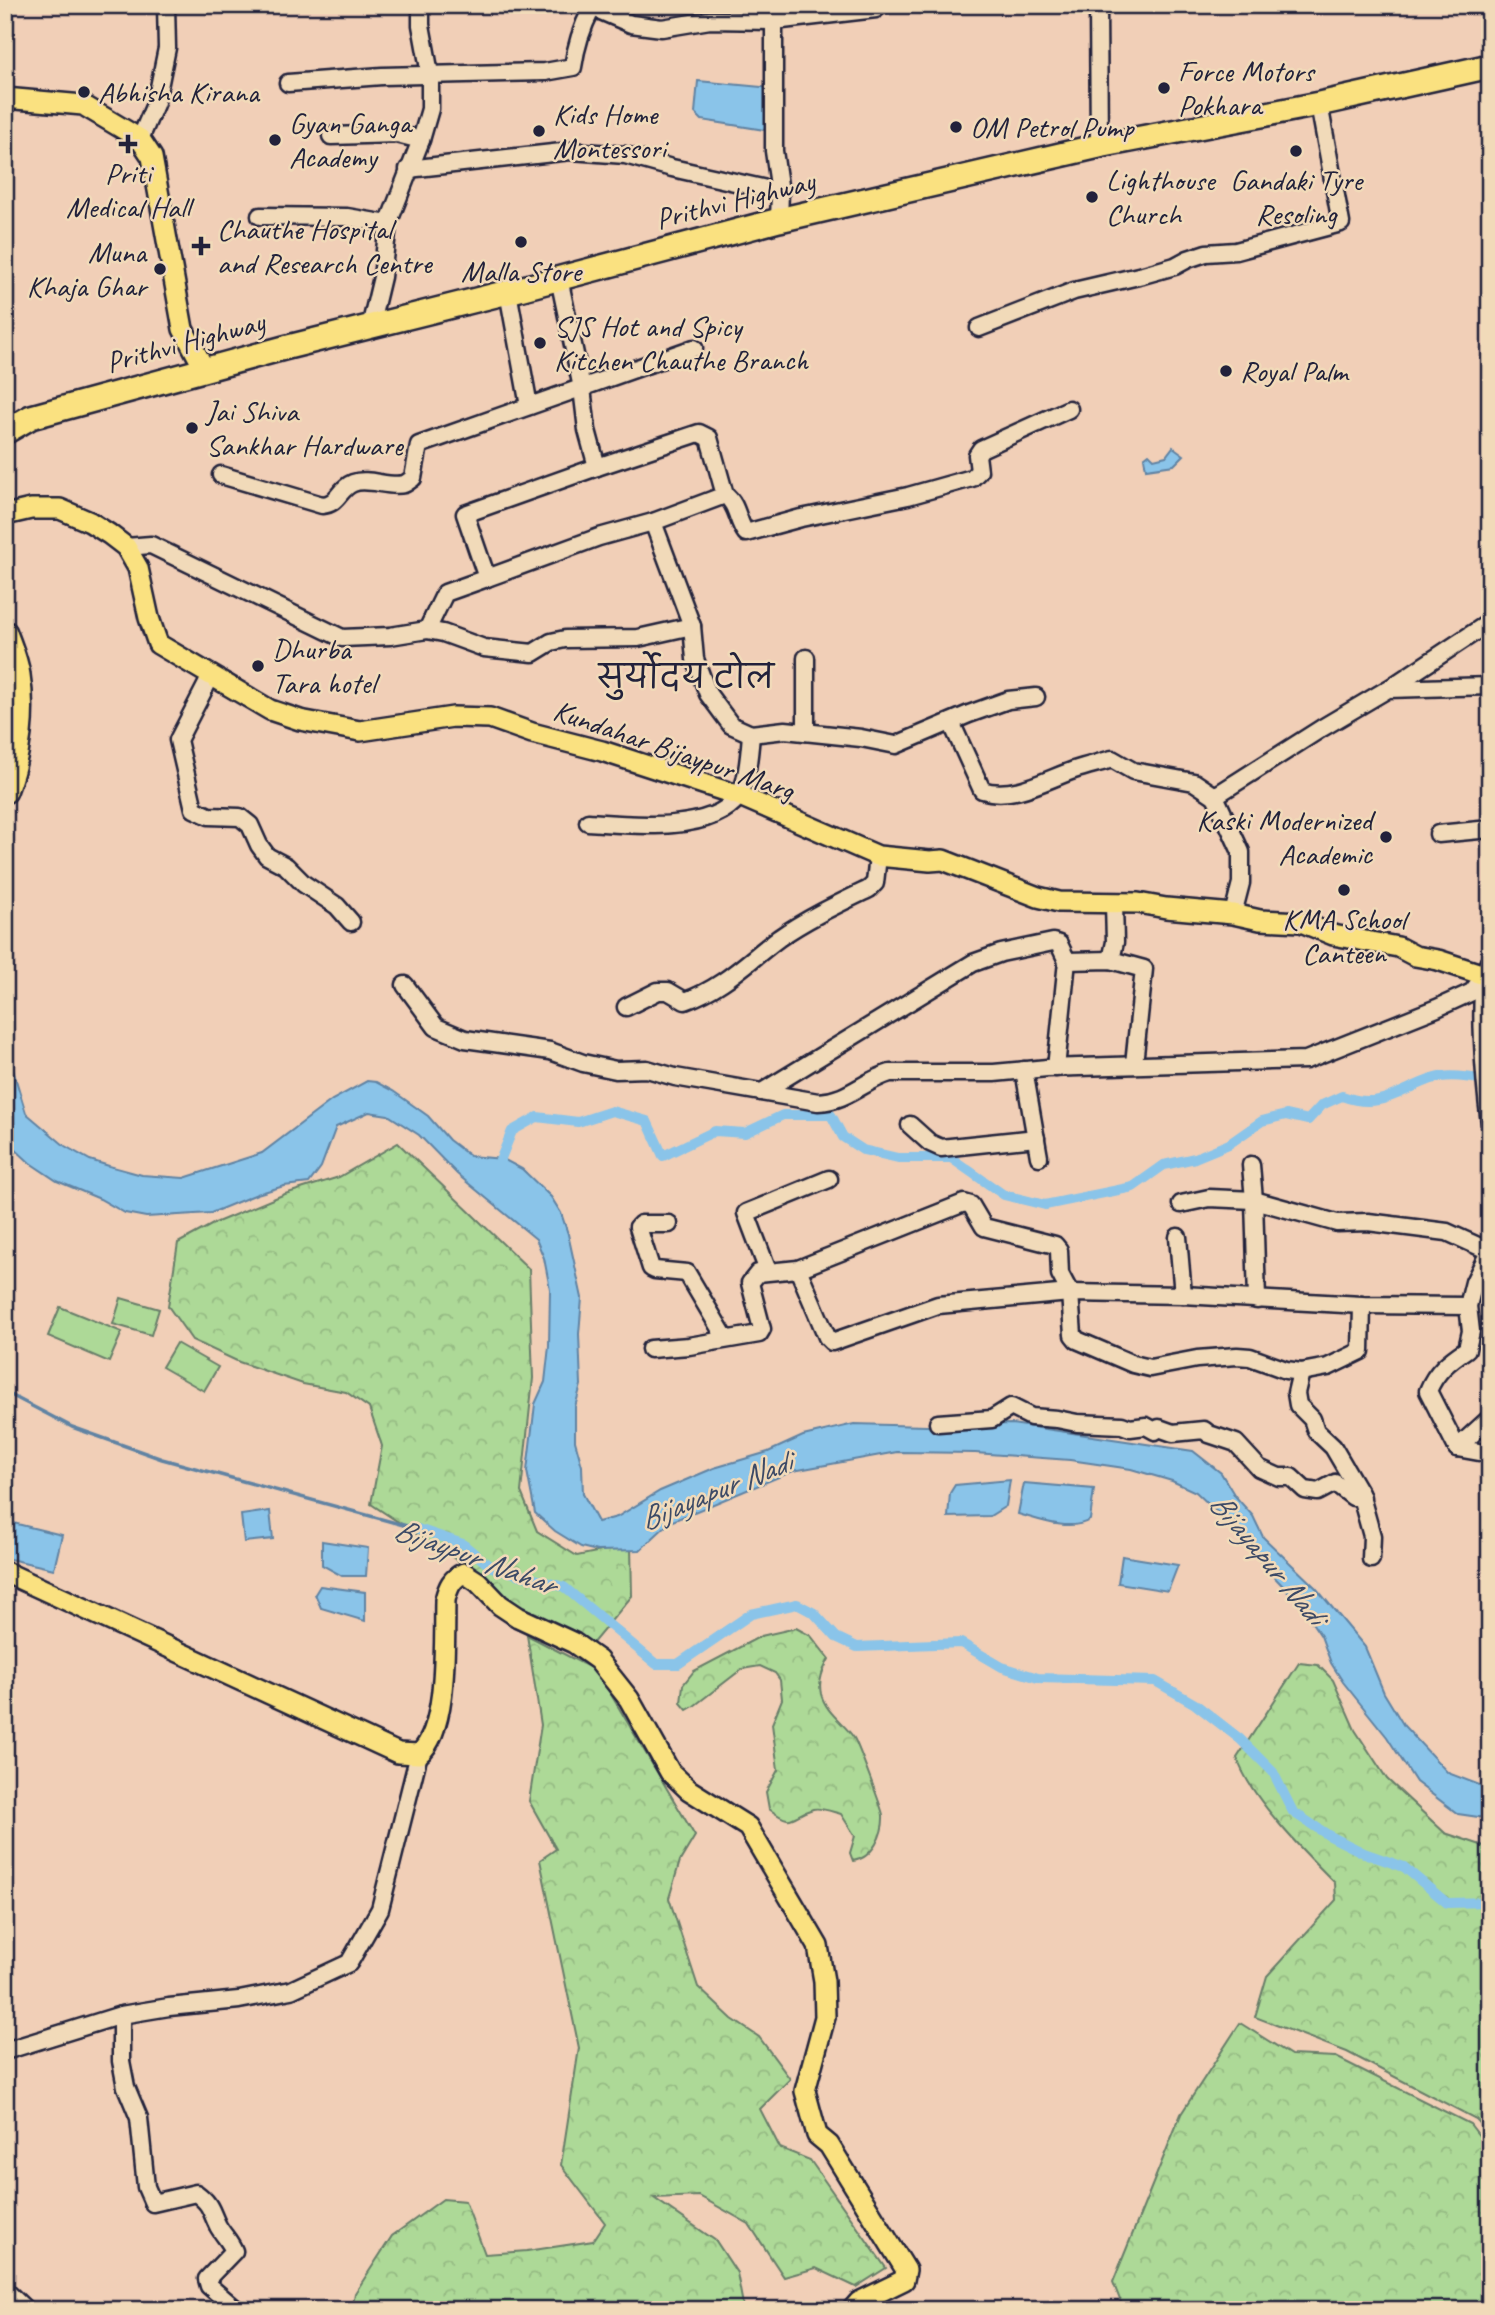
<svg xmlns="http://www.w3.org/2000/svg" width="1495" height="2315" font-family="Caveat,'Playpen Sans Deva',sans-serif">
<style>
.grass{fill:#add997;stroke:#687e69;stroke-width:2}
.forest{fill:url(#forest-crowns);stroke:#687e69;stroke-width:2}
.water{fill:#8ac4e9;stroke:#6083a3;stroke-width:2}
.lines{fill:none;stroke-linecap:round;stroke-linejoin:round}
.stream{stroke:#6083a3;stroke-width:3.5}
.canal{stroke:#8ac4e9;stroke-width:10}
.minor-casing{stroke:#22223b;stroke-width:21}
.major-casing{stroke:#22223b;stroke-width:24}
.highway-casing{stroke:#22223b;stroke-width:28}
.minor{stroke:#f1dab9;stroke-width:16}
.major{stroke:#fae180;stroke-width:19}
.highway{stroke:#fae180;stroke-width:23}
.poi-dot{fill:#22223b;stroke:#f1dab9;stroke-width:2.5}
.labels{text-anchor:middle;stroke-width:5;stroke-linejoin:round;paint-order:stroke}
.poi-label{font-size:30px;fill:#22223b;stroke:#f1dab9;text-anchor:start}
.street-label{font-size:30px;fill:#22223b;stroke:#f1dab9}
.neighbourhood-label{font-size:32px;fill:#22223b;stroke:#f1dab9}
.water-label{font-size:32px;font-style:italic;fill:#3c4a66;stroke:#f1dab9}
</style>
<defs>
<pattern id="forest-crowns" width="20" height="18" patternUnits="userSpaceOnUse" patternTransform="scale(1.75)"><rect width="20" height="18" fill="#add997"/><path d="M2 6a3 3 0 1 1 6 0M12 15a3 3 0 1 1 6 0" fill="none" stroke="#95ba83"/></pattern>
</defs>
<rect width="100%" height="100%" fill="#f1cfb7"/>
<filter id="ink" filterUnits="userSpaceOnUse"><feTurbulence type="fractalNoise" baseFrequency=".0143" numOctaves="2"/><feDisplacementMap in="SourceGraphic" scale="14" xChannelSelector="R" yChannelSelector="G"/><feConvolveMatrix kernelMatrix="1 2 1 2 8 2 1 2 1" color-interpolation-filters="sRGB"/></filter>
<g filter="url(#ink)">
<g class="grass">
<path d="M121,1298l38,11 -8,26 -38,-11z"/>
<path d="M60,1307l62,25 -13,30 -61,-26z"/>
<path d="M176,1343l42,24 -14,24 -42,-24z"/>
</g>
<g class="forest">
<path d="M398,1143l131,126 4,109 -12,114 16,39 40,25 54,-11 1,51 -40,48 -73,-35 -49,-40 -99,-65 11,-58 -13,-38 -23,-16 -43,-8 -64,-22 -47,-22 -24,-34 10,-63 37,-20 70,-29 54,-17z"/>
<path d="M796,1628l15,8 18,23c-6,11 -11,21 -8,35 5,19 23,29 33,44 4,7 28,70 29,77 1,19 -10,43 -30,46l-3,-8 5,-17 -14,-22c-8,-2 -20,-7 -28,-5 -24,7 -18,19 -44,0l-3,-17 12,-22 -6,-46 10,-25 -2,-19 -5,-7 -15,-7 -18,3 -48,37 -7,4 -6,-7 2,-18 11,-14 67,-35z"/>
<path d="M527,1635l70,36 98,165 -15,25 -11,37 29,89 34,32 27,18 31,42 -30,30 20,39 30,12 76,108 -30,19 -40,-19 -32,9 -35,-53 -50,-28 -45,2 62,43 21,32 7,37h-392l3,-17 37,-57 51,-37 22,2 20,53 42,-3 66,-10 12,-18 -44,-58 18,-117 -39,-188 16,-11 -27,-48 12,-76z"/>
<path d="M1299,1663l19,2 15,15 22,50 32,49 58,54 45,15v286l-14,-15 -129,-67 -92,-35 12,-41 69,-76 -1,-17c-30,-30 -85,-85 -98,-125z"/>
<path d="M1240,2023l51,32 45,2 134,67 20,26v160h-366l-11,-28 68,-168z"/>
</g>
<g class="water">
<path d="M698,81l75,7 -2,43 -69,-11 -7,-7z"/>
<path d="M1173,447l11,8 -10,10 -28,4 -2,-11 5,-4 5,5 12,-3z"/>
<path d="M5,1008l8,62 13,43 39,33 25,14 19,6 33,9 42,3 78,-25 70,-53 35,-19 9,1 17,9 35,25 21,24 21,16 33,3 19,10 29,28 10,16 7,21 14,64 -3,36 2,51 -6,22v34l7,25 1,28 15,28 19,-5 43,-26 54,-23 54,-16 35,-16 51,-12 73,2 85,-2 181,27 28,22 14,23 18,20 10,21 53,51 49,59 19,46 20,33 44,47 42,16v33l-5,-4 -27,-4 -42,-32 -29,-45 -44,-55 -12,-19 -10,-27 -23,-34 -34,-36 -28,-36 -40,-38 -24,-11 -41,-12 -61,-9 -95,-7 -78,-1 -104,19 -123,51 -30,28 -43,1 -16,-4 -26,-16 -20,-18 -8,-42 8,-67 10,-22 4,-36 1,-57 -6,-31 -8,-19 -79,-65 -38,-39 -31,-20 -19,-3 -33,15 -15,40 -12,16 -25,3 -27,8 -46,19 -65,4 -21,-4 -25,-14 -43,-18 -27,-18 -15,-14 -10,-19z"/>
<path d="M1010,1480l-4,26 -16,10 -42,1 2,-24 5,-8z"/>
<path d="M1024,1483l70,6 -4,31c-21,12 -50,0 -72,-6z"/>
<path d="M270,1511l3,28 -29,3 -3,-27z"/>
<path d="M5,1521l57,14 -8,34 -49,-11z"/>
<path d="M322,1541l46,7 -2,28h-24l-20,-11z"/>
<path d="M1122,1556l56,9 -10,26 -50,-8z"/>
<path d="M320,1586l45,6v29l-44,-13 -6,-14z"/>
</g>
<g class="lines">
<path class="stream" d="M5,1392l67,35 90,32 256,70"/>
<g class="canal">
<path d="M497,1168l15,-37 25,-14 41,5 34,-11 35,10 16,35 52,-25 30,2 38,-18h48l12,22 20,13 35,8h53l53,37 41,10 88,-18 31,-22 31,-7 34,-14 33,-23 24,-6 22,5 14,-15 20,-9c40,15 58,-7 93,-18 15,-4 40,0 55,3"/>
<path d="M418,1529l45,15 28,23 73,20 92,77h22l73,-50 46,-10 17,9 22,24 21,10 104,-4 41,24 36,11 117,3 40,23 45,35 33,33 20,40 35,23 36,18 40,14 43,36 43,-1"/>
</g>
<g class="minor-casing">
<g id="minor">
<path d="M774,5v146l6,41 -1,28"/>
<path d="M1098,5l1,141"/>
<path d="M288,83l94,-7 163,-4 28,-5c3,-21 8,-38 18,-57l5,-1 35,15 31,4 48,-8 64,1 102,-12"/>
<path d="M331,136l66,-2 24,6"/>
<path d="M140,139l16,-37 11,-54 -1,-43"/>
<path d="M408,169l163,-18 54,4 47,13 108,24"/>
<path d="M260,216l87,1 41,7"/>
<path d="M559,278l23,110 5,42 10,37 102,-34 10,5 16,57 -72,27 39,104 3,33 13,35 23,31 20,9 34,-4 76,8 35,7 73,-31 39,-14 28,-3"/>
<path d="M508,292l21,114"/>
<path d="M370,327l12,-50 6,-53 33,-84 9,-31v-35l-9,-49v-20"/>
<path d="M979,328l95,-37 69,-16 32,-9 13,-7 18,-6 30,-2 105,-28 -22,-119"/>
<path d="M597,467l-132,47 22,64 112,-41 54,-15"/>
<path d="M221,475l101,30c17,-1 16,-16 31,-22 15,-6 35,5 51,1 3,-1 6,-4 9,-6l6,-33 275,-97"/>
<path d="M725,495c13,9 12,27 21,38l55,-15 107,-22 64,-18 7,-7 -2,-16 4,-6 88,-40"/>
<path d="M126,547l25,-2 191,93 48,-2 37,-6 18,-37 42,-15"/>
<path d="M427,630l16,3 41,15 49,5 18,-11 14,-3 73,-1 54,-12"/>
<path d="M806,658v74"/>
<path d="M211,676l-33,64 16,69 15,7 31,1 10,8 9,20 8,11 19,10 18,18 33,22 14,16"/>
<path d="M1390,688l100,-66"/>
<path d="M951,722l31,68c31,10 63,-10 92,-20 12,-4 25,-7 38,-11l21,12 61,11 21,14"/>
<path d="M588,822c40,3 123,12 150,-25 9,-11 12,-49 13,-63"/>
<path d="M1438,834l52,-5"/>
<path d="M1233,914l8,-31v-31l-26,-56 107,-68 66,-39 102,-3"/>
<path d="M1111,960l4,-18 -1,-38"/>
<path d="M1490,960c-15,23 -4,133 0,164"/>
<path d="M405,985l31,42 29,12 85,12 33,12 33,7 31,-1 28,8 143,25c30,-1 45,-21 72,-29h104l53,-5 259,-8 131,-52 35,-16 12,-16"/>
<path d="M626,1007l32,-16h10l17,10c38,-13 63,-40 94,-63 29,-20 59,-34 90,-49l6,-6 3,-27"/>
<path d="M1056,1068l11,-107"/>
<path d="M1024,1070l15,87"/>
<path d="M762,1092l211,-129 28,-10 52,-11 6,2 8,17 44,-1 33,9 -10,95"/>
<path d="M910,1125l20,18 11,5 95,-10"/>
<path d="M1251,1165l3,35 3,100"/>
<path d="M1181,1204l28,-6 45,2 83,23 31,-1 79,10 42,19"/>
<path d="M669,1224h-28l-3,3 13,41 4,2 32,3 39,66"/>
<path d="M1178,1237l5,58"/>
<path d="M798,1269l29,68 5,5 106,-37 132,-12 113,2 179,10 106,1"/>
<path d="M768,1271l-22,-58 83,-34"/>
<path d="M650,1349l39,-3 70,-12 3,-5 -12,-46 8,-10 40,-4 166,-66 7,2 13,22 71,18 4,5 1,24 10,19 3,42 4,5 56,24 17,4 47,-9 40,-3 13,1 36,13 15,2 27,-5 33,-16 1,-46"/>
<path d="M1301,1372l-5,21 2,12 14,14 4,12 17,16 27,46 12,43 -1,23"/>
<path d="M938,1423l54,-4 19,-12 20,10 26,2 20,4 45,2 8,3 16,-2 9,5 4,-3 14,5 31,-3 5,4 27,9 23,25 20,9h12l14,13 13,2 17,-9 18,14h9"/>
<path d="M1457,1448l-29,-57c8,-20 21,-30 39,-42l4,-18 -3,-25 6,-24 16,-32"/>
<path d="M1457,1448l33,-30"/>
<path d="M1457,1448l33,6"/>
<path d="M121,2015v46l5,26 13,31 7,69 7,16 43,-10c16,12 14,17 22,33 5,9 12,15 16,25l-27,28 2,7 28,24"/>
<path d="M5,2051l116,-36 48,-8 70,-7 52,-10 58,-27 31,-54 39,-155"/>
<path d="M5,2290l21,20"/>
</g>
</g>
<g class="major-casing">
<g id="major">
<path d="M5,98l78,7 57,34 12,18 31,172 22,41"/>
<path d="M5,515l26,-6h29l30,13 19,12 17,13 12,21 11,50 9,26 112,66 30,10 60,11 93,-14 37,1 42,15 70,18 138,45 138,60 52,5 13,-1 95,37 21,5 79,1 28,5 67,6 27,6 41,2 32,13 65,12 17,9 23,4 52,17"/>
<path d="M5,1572l393,181 21,1c30,-25 25,-116 26,-154 3,-13 7,-22 19,-27l14,9 22,23 18,12 56,26 24,17 31,39 41,73 19,18 59,37 70,119 6,35 1,36 -20,74 12,44 12,10 77,125 -2,10 -45,22 -7,8"/>
</g>
</g>
<g class="highway-casing">
<g id="highway">
<path d="M5,432l26,-15 253,-69 224,-56 271,-72 320,-74 220,-42 171,-38"/>
<path d="M5,633c5,14 11,27 13,42 6,37 1,81 -13,116"/>
</g>
</g>
<use href="#minor" class="minor"/>
<use href="#major" class="major"/>
<use href="#highway" class="highway"/>
</g>
</g>
<g class="poi-dot">
<circle cx="1164" cy="88" r="7"/>
<circle cx="84" cy="92" r="7"/>
<circle cx="956" cy="127" r="7"/>
<circle cx="539" cy="131" r="7"/>
<circle cx="275" cy="140" r="7"/>
<path d="M124.5 133.5h7v7h7v7h-7v7h-7v-7h-7v-7h7z"/>
<circle cx="1296" cy="151" r="7"/>
<circle cx="1092" cy="197" r="7"/>
<circle cx="521" cy="242" r="7"/>
<path d="M197.5 235.5h7v7h7v7h-7v7h-7v-7h-7v-7h7z"/>
<circle cx="160" cy="269" r="7"/>
<circle cx="540" cy="343" r="7"/>
<circle cx="1226" cy="371" r="7"/>
<circle cx="192" cy="428" r="7"/>
<circle cx="258" cy="666" r="7"/>
<circle cx="1386" cy="837" r="7"/>
<circle cx="1344" cy="890" r="7"/>
</g>
<g class="labels">
<g class="poi-label">
<text x="1178" y="81">Force Motors<tspan x="1178" dy="34">Pokhara</tspan></text>
<text x="98" y="102">Abhisha Kirana</text>
<text x="553" y="124">Kids Home<tspan x="553" dy="34">Montessori</tspan></text>
<text x="289" y="133">Gyan Ganga<tspan x="289" dy="34">Academy</tspan></text>
<text x="970" y="137">OM Petrol Pump</text>
<text x="128" y="183" text-anchor="middle">Priti<tspan x="128" dy="34">Medical Hall</tspan></text>
<text x="1106" y="190">Lighthouse<tspan x="1106" dy="34">Church</tspan></text>
<text x="1296" y="190" text-anchor="middle">Gandaki Tyre<tspan x="1296" dy="34">Resoling</tspan></text>
<text x="217" y="239">Chauthe Hospital<tspan x="217" dy="34">and Research Centre</tspan></text>
<text x="146" y="262" text-anchor="end">Muna<tspan x="146" dy="34">Khaja Ghar</tspan></text>
<text x="521" y="281" text-anchor="middle">Malla Store</text>
<text x="554" y="336">SJS Hot and Spicy<tspan x="554" dy="34">Kitchen Chauthe Branch</tspan></text>
<text x="1240" y="381">Royal Palm</text>
<text x="206" y="421">Jai Shiva<tspan x="206" dy="34">Sankhar Hardware</tspan></text>
<text x="272" y="659">Dhurba<tspan x="272" dy="34">Tara hotel</tspan></text>
<text x="1372" y="830" text-anchor="end">Kaski Modernized<tspan x="1372" dy="34">Academic</tspan></text>
<text x="1344" y="929" text-anchor="middle">KMA School<tspan x="1344" dy="34">Canteen</tspan></text>
</g>
<g class="street-label">
<text transform="translate(735 200) rotate(-14)" y="10">Prithvi Highway</text>
<text transform="translate(185 342) rotate(-15)" y="10">Prithvi Highway</text>
<text transform="translate(674 750) rotate(19)" y="10">Kundahar Bijaypur Marg</text>
</g>
<g class="neighbourhood-label">
<text x="685" y="688">सुर्योदय टोल</text>
</g>
<g class="water-label">
<text transform="translate(715 1490) rotate(-22)" y="11">Bijayapur Nadi</text>
<text transform="translate(475 1556) rotate(20)" y="11">Bijaypur Nahar</text>
<text transform="translate(1268 1558) rotate(50)" y="11">Bijayapur Nadi</text>
</g>
</g>
<rect width="1495" height="2315" fill="none" stroke="#f1dab9" stroke-width="28"/>
<rect x="14" y="14" width="1467" height="2287" fill="none" stroke="#22223b" stroke-width="2.5" filter="url(#ink)"/>
</svg>
